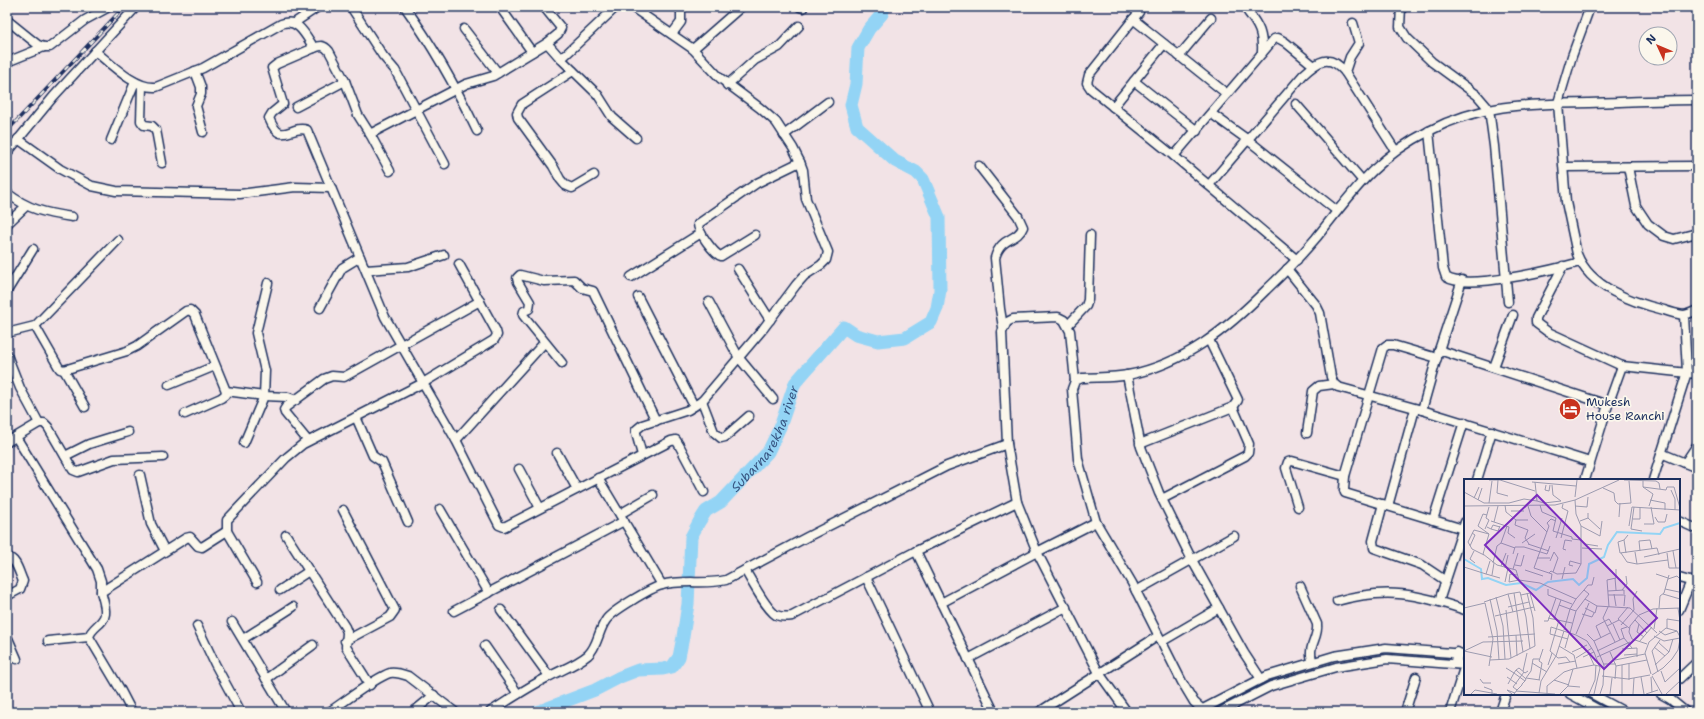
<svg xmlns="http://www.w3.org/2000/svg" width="1704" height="719" font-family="'Shantell Sans',sans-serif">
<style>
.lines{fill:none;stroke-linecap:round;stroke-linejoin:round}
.river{stroke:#93d4f5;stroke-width:13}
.minor-casing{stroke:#1b2f5e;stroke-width:11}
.tertiary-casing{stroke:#1b2f5e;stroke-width:13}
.minor{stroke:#fbf7ec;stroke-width:8}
.tertiary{stroke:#fbf7ec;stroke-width:10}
.rail-casing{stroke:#1b2f5e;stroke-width:3.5}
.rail{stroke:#fbf7ec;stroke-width:2;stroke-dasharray:6;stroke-linecap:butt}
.labels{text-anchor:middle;stroke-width:3.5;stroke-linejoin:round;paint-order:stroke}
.poi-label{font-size:12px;fill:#1b2f5e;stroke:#fbf7ec;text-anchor:start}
.water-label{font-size:13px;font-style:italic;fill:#395884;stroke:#fbf7ec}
.inset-river{fill:none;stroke:#93d4f5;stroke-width:2}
.inset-road{fill:none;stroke:#9c9bb0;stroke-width:1}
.view{fill:#7b2cbf;fill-opacity:0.15;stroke:#7b2cbf;stroke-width:2}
.inset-edge{fill:none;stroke:#1b2f5e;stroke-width:2}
</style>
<rect width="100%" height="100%" fill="#f2e3e6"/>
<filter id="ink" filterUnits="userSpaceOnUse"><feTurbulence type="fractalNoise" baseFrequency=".025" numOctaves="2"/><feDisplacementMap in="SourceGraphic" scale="8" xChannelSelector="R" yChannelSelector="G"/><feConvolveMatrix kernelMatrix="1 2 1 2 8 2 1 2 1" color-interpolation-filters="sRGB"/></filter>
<g filter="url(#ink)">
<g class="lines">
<path class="river" id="s1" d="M537,712l58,-22 25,-13 18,-7 25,-1 9,-2 7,-10 4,-20 5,-33 3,-67 8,-15 7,-11 15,-9 47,-50 12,-25 15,-44 49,-56 12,8 22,6 27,-3 26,-16 6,-14 3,-18 -1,-73 -16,-38 -7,-7 -21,-11 -38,-34 -6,-22 5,-21 2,-36 11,-19 13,-15 2,-7"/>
<g class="minor-casing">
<g id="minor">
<path d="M351,7l32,49 12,14 50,94"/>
<path d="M405,7c28,39 51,80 72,124"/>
<path d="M544,7l17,21 -3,6 -11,9"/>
<path d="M632,7l61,42 27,29 40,30 16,14 17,26 7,14 3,8 3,29 22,53 -2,8 -5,5 -17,11 -8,9 -33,44 -61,72 -14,9 -46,15 -6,5v3l6,22"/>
<path d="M800,7l3,1"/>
<path d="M1137,7l2,5 -50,63 -2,8 4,6 83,67 123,104"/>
<path d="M1250,7l-2,5c11,14 15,22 14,41"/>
<path d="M1401,7l-1,20 7,11 25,24 45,33 12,14 5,37 14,156"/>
<path d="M1590,7l-18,49 -14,47 8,99 11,52c13,34 55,48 87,56 6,2 13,4 19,5 4,0 10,-3 14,-5"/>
<path d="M502,10l30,42"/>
<path d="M1133,19l94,75"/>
<path d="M7,20l31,25 6,2h6l35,-27 24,-13"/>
<path d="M294,23l24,-16"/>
<path d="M464,29l34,44"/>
<path d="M672,34l9,-12v-15"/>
<path d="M314,48l-37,16 -5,4 11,36 -11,9 -3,5c12,30 22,6 38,12l78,187 71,123 43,85 5,2 167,-86 5,-1 3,5 25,47"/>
<path d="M693,49l48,-42"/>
<path d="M95,51c16,13 40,38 61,36l47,-19 78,-44c17,-7 25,12 33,24 7,-3 10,-3 15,3l16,30 13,34 12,19 96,-50 27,-8 54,-33 14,16 55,-52"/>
<path d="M1179,56l32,-38"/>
<path d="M561,59l37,36 14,22 24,21"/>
<path d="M7,62l37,-15"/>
<path d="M195,71l6,16v7l-5,12 7,26"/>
<path d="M573,71l-51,33 -5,9 1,5 35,48 7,13 5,6 7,3 22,-13"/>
<path d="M1345,72l5,-15 9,-14 -6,-20"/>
<path d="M1134,81l63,50"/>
<path d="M727,85l28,-25 24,-13 20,-21"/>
<path d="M142,86l-1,35 3,4 8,1 4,4 6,33"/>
<path d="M1296,104l66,76"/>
<path d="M296,107l49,-26"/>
<path d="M1113,107l51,-63"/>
<path d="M1212,114l36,26 89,71"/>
<path d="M1429,131l14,137 3,9c20,14 110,-8 134,-15"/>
<path d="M370,134l20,37"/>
<path d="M784,135l44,-33"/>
<path d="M18,139l42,30 32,17 24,5 124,3 55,-7 36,1"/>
<path d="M111,140l24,-58"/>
<path d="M7,153l47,-57 82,-89"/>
<path d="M1174,156l100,-117 4,-1 7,4 28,23"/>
<path d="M979,166l39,50 5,11c-6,15 -22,9 -28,31l5,51 3,18"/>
<path d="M1564,167l133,-1"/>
<path d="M1628,167l8,39 12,18 16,12 10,3 23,-6"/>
<path d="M1209,185l94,-110c15,-14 26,-22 42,-3l50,78"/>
<path d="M7,193c22,17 39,20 65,24"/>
<path d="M7,224l19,-18"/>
<path d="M755,235l-34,21c-7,-2 -23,-24 -23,-32l59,-41 43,-21"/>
<path d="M1563,266l-27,52v5l12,9 74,34"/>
<path d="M738,269l32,51"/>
<path d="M1287,269l29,36 4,8 11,64 3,7 4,3 84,23"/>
<path d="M366,270l42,-3 36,-12"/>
<path d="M631,277l70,-44"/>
<path d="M1462,280l-23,70 -17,60 168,52"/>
<path d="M7,291l26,-42"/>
<path d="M638,297l56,109"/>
<path d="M709,302l30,56 34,41"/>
<path d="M320,308l22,-40 18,-11"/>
<path d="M1068,325l18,-19 2,-6 2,-65"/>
<path d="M35,326l23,40 2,3 4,1 63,-19 10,-5 49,-35 4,-1 5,5 31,76 38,5 24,1 8,3"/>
<path d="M7,333l28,-7 83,-86"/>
<path d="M1439,350l169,55"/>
<path d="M7,355l13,33 19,35"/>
<path d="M1437,358l-44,-13h-6l-4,3 -38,128 -1,14 1,3 118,36"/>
<path d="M562,363l-39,-48 1,-4 5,-2 1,-7 -12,-20 -1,-4 3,-3 24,6 30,-1 8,8 11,3 63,130"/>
<path d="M1494,367l19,-52"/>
<path d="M64,370l21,37"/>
<path d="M1127,375l14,72 18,46 33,67 52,93 17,26"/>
<path d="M169,385l46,-19"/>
<path d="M702,401l12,31 7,6 4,-1 24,-21"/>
<path d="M185,414l36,-16 4,-3 1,-4"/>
<path d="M356,417l17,39 9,6 26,60"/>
<path d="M1307,433l6,-42 6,-5 15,-2"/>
<path d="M16,437l81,132 4,12v11l85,-54 4,-1 8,9 4,1 25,-16"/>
<path d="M456,440l88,-97"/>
<path d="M308,441l-23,-28 -1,-3 2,-3 38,-28 8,-3 12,1 136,-76"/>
<path d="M7,442l32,-19h5l4,4 25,43 5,2 36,-13 49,-2"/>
<path d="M244,443l20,-47 1,-25 -9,-38 12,-50"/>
<path d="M1007,444l-5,-112 5,-10 6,-3 45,-2 6,3 6,11 5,50"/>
<path d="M1140,444l93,-37 5,-7 -29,-60"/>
<path d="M557,453l20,36"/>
<path d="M1661,453l36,15"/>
<path d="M65,456l24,-12 39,-12"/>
<path d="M1685,463l12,-18"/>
<path d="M519,469l21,39"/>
<path d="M140,475l11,49 14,27"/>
<path d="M598,478l64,107"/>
<path d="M1477,480l15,-49"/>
<path d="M1585,480l23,-75 14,-39 75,8"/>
<path d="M1653,480l34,-108 -3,-57"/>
<path d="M1162,499l83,-43 3,-3 1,-9 -16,-37"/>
<path d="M1383,504l-10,37 1,7 48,17 24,16"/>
<path d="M1388,506l27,-97"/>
<path d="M1298,507l-12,-39 2,-6 4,-1 53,15"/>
<path d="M440,509l49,84"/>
<path d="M343,510l52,100 -5,7 -45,24"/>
<path d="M620,514l33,-19"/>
<path d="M1433,520l31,-98"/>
<path d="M1679,521l18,8"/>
<path d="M286,535l59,92 2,5 -1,15 24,38"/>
<path d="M916,551l78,161"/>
<path d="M7,557c10,2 12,16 16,24l-3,8 -13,7"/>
<path d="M745,570c6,10 21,39 31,45 5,2 10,2 16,1l124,-65 101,-49"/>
<path d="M866,577l64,135"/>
<path d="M1679,578l18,5"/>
<path d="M257,582l-30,-51v-11l59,-62 17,-14 120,-61 71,-43 3,-5 -1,-4 -37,-67"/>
<path d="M1300,586l17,38c2,15 -11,23 -4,38"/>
<path d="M280,590l29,-19"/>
<path d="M1136,591l98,-55"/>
<path d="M101,592c2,7 5,16 4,22 -1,10 -14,13 -16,23l31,52 12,23"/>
<path d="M1337,601c50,-14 81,-7 128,9"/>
<path d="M1439,601l26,-79"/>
<path d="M941,603l96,-51 62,121 28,39"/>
<path d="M501,610l48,66"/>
<path d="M1679,610l12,-29"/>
<path d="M454,611l170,-90"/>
<path d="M232,622l54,90"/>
<path d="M197,626l18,38 26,48"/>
<path d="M7,636l10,23"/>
<path d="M243,639l50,-32"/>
<path d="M48,641l41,-4"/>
<path d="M1161,642l58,-34"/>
<path d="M485,646l33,48"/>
<path d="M968,659l98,-52"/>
<path d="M266,679l47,-34"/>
<path d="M1679,679l18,-17"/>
<path d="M1570,694l33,18"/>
<path d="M1592,694l33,18"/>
<path d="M1661,694l9,5 16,13"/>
<path d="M329,712c14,-9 47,-35 61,-39 6,-1 12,1 18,3l47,36"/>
<path d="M413,712l21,-17"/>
<path d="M490,712c19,-12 38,-25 58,-35 13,-7 28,-12 40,-22 10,-9 10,-24 18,-35 6,-9 45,-32 56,-35 20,-6 43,0 64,-5l81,-43 140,-71 60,-22 10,58 20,50 59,-30"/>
<path d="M1039,712l119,-76"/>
<path d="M1197,712l70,-36 67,-20 52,-8 79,6"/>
<path d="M1205,712l-11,-10 -12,-20 -50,-99 -36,-61 -18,-63 -6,-70 3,-8 7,-3c15,-1 31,0 46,-3 56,-11 99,-46 138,-85 18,-17 34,-33 50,-52 37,-46 58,-79 113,-107 53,-28 102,-27 160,-28 36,-1 72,-3 108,-3"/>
<path d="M1220,712l51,-26 65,-19 51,-8 78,6 -15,47"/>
<path d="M1405,712l11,-35"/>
<path d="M1500,712l6,-18"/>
</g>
</g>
<g class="tertiary-casing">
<path id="tertiary" d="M1456,663l1,-10"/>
</g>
<use href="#minor" class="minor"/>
<use href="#tertiary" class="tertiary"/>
<g class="rail-casing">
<path id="rail" d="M7,131l117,-124"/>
</g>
<use href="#rail" class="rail"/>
</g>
</g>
<defs>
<g id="hotel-disc" transform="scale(1.15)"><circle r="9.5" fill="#c8321e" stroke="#fbf7ec"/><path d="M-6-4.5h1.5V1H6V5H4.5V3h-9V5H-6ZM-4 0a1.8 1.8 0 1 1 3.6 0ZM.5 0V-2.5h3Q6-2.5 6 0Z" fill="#fff"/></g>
</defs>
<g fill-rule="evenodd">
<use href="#hotel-disc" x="1570" y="409"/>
</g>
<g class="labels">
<g class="poi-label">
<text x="1586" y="406">Mukesh<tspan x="1586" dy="14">House Ranchi</tspan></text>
</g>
<g class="water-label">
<text dy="5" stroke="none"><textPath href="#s1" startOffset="403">Subarnarekha river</textPath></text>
</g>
</g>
<g transform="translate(1464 479)">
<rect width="216" height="216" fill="#f2e3e6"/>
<path class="inset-river" d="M0,80l17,10 1,10 6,-1 18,7 15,-2 15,7 12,-8 25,-3 6,6 8,-7 2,-14 15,-7 4,-12 9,-13 43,2 4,-6 16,-5"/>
<path class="inset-road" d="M25,1h11l35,11M34,1l-1,13 11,3M160,1l32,1 3,2 1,6M179,1v7l23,3 1,-3h7l6,21M165,2l2,22M68,3l44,4M71,3l2,19 7,2 17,-2 -8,-6 -1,-10M82,6l-1,5 4,1 1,-6M179,8l10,7 -4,12M139,9l11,5 1,8 3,3 13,-1M207,11l4,9v11M0,13l20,11h25l15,-4 13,2M111,18l2,-17M10,19l5,-11M14,21l4,-12M186,21l15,3v7M25,24l3,-22M41,26l1,7 10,8h12M76,26l2,7 14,6 -3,13 19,6v2l9,1M0,27l91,-1 20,-5M64,27l3,10 16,16M111,27l12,1 1,-10M170,28l-3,22 11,2M47,32h13M155,38l1,-14M191,38l3,5h7l2,-8M124,39l12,11M169,40h7v-12M52,41l-1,5 13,5 -3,8 4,6M27,42l18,6 -1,6 7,5M116,42l8,-3v-5M30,43l4,-16M180,45h10l-3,-17M14,47l11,8 -15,-4 -6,12 4,7 12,6M14,47l5,-12 4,1M43,47l-6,17 14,5M117,47l19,10 2,-15M165,47l3,-19 48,3M23,48l4,2 2,-4 7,2M21,50l4,-9 -3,-2 3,-11M27,50l7,2 2,-5M92,59l6,-20M97,59l7,-27 -6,-3 1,-4M160,61l-6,2 2,11 37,-5 2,7M58,64l13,-9M64,65l21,7M121,65l13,2M6,67l5,-11 -3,-2M118,69l20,1M102,71l-3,-1 2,-9 7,1M10,72l-4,8 5,4M176,72l-1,-10 11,-1 2,9M209,72l3,17M171,73l2,12M157,74l6,9 10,2 31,-4M162,74l-2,-13 4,-5M203,74l2,15h11M19,75l14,11 19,5 3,10 21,3 36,16 -6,10 6,2M19,75l6,-20M49,75l2,-7h9l23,7 3,-8M180,78l36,-8M73,79h13M86,82l4,-9 4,6 -5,14M29,84l4,-17 4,-3M51,86l6,1 3,-11M37,87l5,-13M109,87l-4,-1 1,-4 11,3M0,88l22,7 4,-13M41,89l3,-13M49,90l5,-16M61,91l18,6M85,94l2,-2 6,3 19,-1 5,-9v-38l-5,-12 -1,-14 44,-20M22,95l14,4M192,95l12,4M28,96l2,-12M53,96l-7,-1 -1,8 10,-2M151,99l1,12M98,100l3,-12M204,100l9,-3 3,3M87,101l1,-6 -18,-6 15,-42 -2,-3 4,-4 5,2M41,103l3,-14M84,110v6l24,9M201,110l14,3M120,111l4,-5h4l2,-8M158,111l5,-6 -1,-8M144,112l16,-1v4M50,114l9,59M44,115l12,-2 6,25 4,32M150,115l2,12M199,115l17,5M57,116l9,-2 5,18M144,116h17l-1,11M32,118l7,29 2,33M26,120l7,32 2,29M112,120l8,-9 5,4 -4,5M20,123l24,-8 5,18M95,126l11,4 -6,21M44,128l21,-5M145,128l-2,-27 9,-2v-9M164,128l-10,12 11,9M0,129l21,-5 8,36 -4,27M121,129l10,5 2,-7M195,129l1,-12 4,-3 5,-18M42,131l5,48M118,135l10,3 2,-4M31,137l39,-9M84,139l24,5M90,140l7,-19M95,141l-9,31 8,7 8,-1 4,5M171,141l12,13M80,142h4l8,-23M149,145l7,16M175,145l-2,8 7,5M157,146l13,-15 -1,-11 4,-8M143,147l-4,-8 5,-11M203,149v-9l13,2 -2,-13M190,150l3,-21M195,152l6,4 12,-4M106,154l6,-22 9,-12 12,7 33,2 27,25M112,155l13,-31M123,155l7,7 10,24 -1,20 -3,9M52,156l1,21M190,157l10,5 16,-3M24,158l47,-3M137,159l-5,-12 13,-7 3,5M160,159l-3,-9 6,-2M104,160l-18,-5 1,-7 25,8 11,6 7,11 6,16 -6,26M130,162l16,-8M151,163l-8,-16 12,-6M175,163l13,-15M194,163l11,10M183,165l-15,-5 -3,-7 1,-6 9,-11 14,-6 27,-1M95,167l15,9 3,13M190,168l11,9M101,169l4,-14M158,170l15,-1v9M0,172l19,-9 40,-1M0,172l28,6M133,172l27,-13 8,10M108,173l15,-7M146,173l6,14 -1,13M125,175l5,11M160,176l13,-1M119,178l11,-5M133,178l33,-15M112,179l16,-10M26,181l19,-1 26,-13 -2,-28 -6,-25M151,181l30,-6M68,184l15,9M94,185l18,-3M139,185h13M165,185v16M84,186l4,-12M191,186l14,-13 4,-13M152,187l31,-6M42,189l8,5 -6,11M52,191l3,-2 6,5 3,-2M59,192l4,-18M197,192l4,11 15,-14M194,193l-6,-21 8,-11M187,195l-6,-21 4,-11 17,-14 11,3 3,6M188,196l11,-7 9,-9 6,-9 2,-11M138,197l26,3 22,-4M188,197l10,18M43,198l10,7M177,198l3,17M187,198l1,15M62,199l5,-7 2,-12h6M62,199l14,2M16,200l3,4h8M75,201l3,-17 -3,-2 4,-12M90,201l15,5M104,207l12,1M20,208l8,3v4M53,211l-4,-3 11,-15M52,212l39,3M75,214l2,-12 15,-25 8,-25M7,215l4,-4 22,4M48,215l-5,-4 8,3M50,215l3,-4 5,-5v-1l3,-3 1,-2 -10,-9 -2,3 11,8M83,215v-8l17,-14 9,-3M96,215l8,-8 5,-17 21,-4 5,1M125,215l6,-14 1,-15M146,215l2,-16M158,215v-29M169,215l1,-16M182,215l12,-4M202,215l14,-13"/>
<path class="view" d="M73,16l120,123 -53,51 -119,-124z"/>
<rect width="216" height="216" class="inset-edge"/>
</g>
<rect width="1704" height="719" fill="none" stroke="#fbf7ec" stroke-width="24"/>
<rect x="12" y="12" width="1680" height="695" fill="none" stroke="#1b2f5e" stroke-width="1.5" filter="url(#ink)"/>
<g transform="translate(1658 46) rotate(314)"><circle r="19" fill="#fbf7ec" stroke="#a1a7b3"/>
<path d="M0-3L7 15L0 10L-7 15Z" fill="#c8321e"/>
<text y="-6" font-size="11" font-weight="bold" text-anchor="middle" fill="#1b2f5e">N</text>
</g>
</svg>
